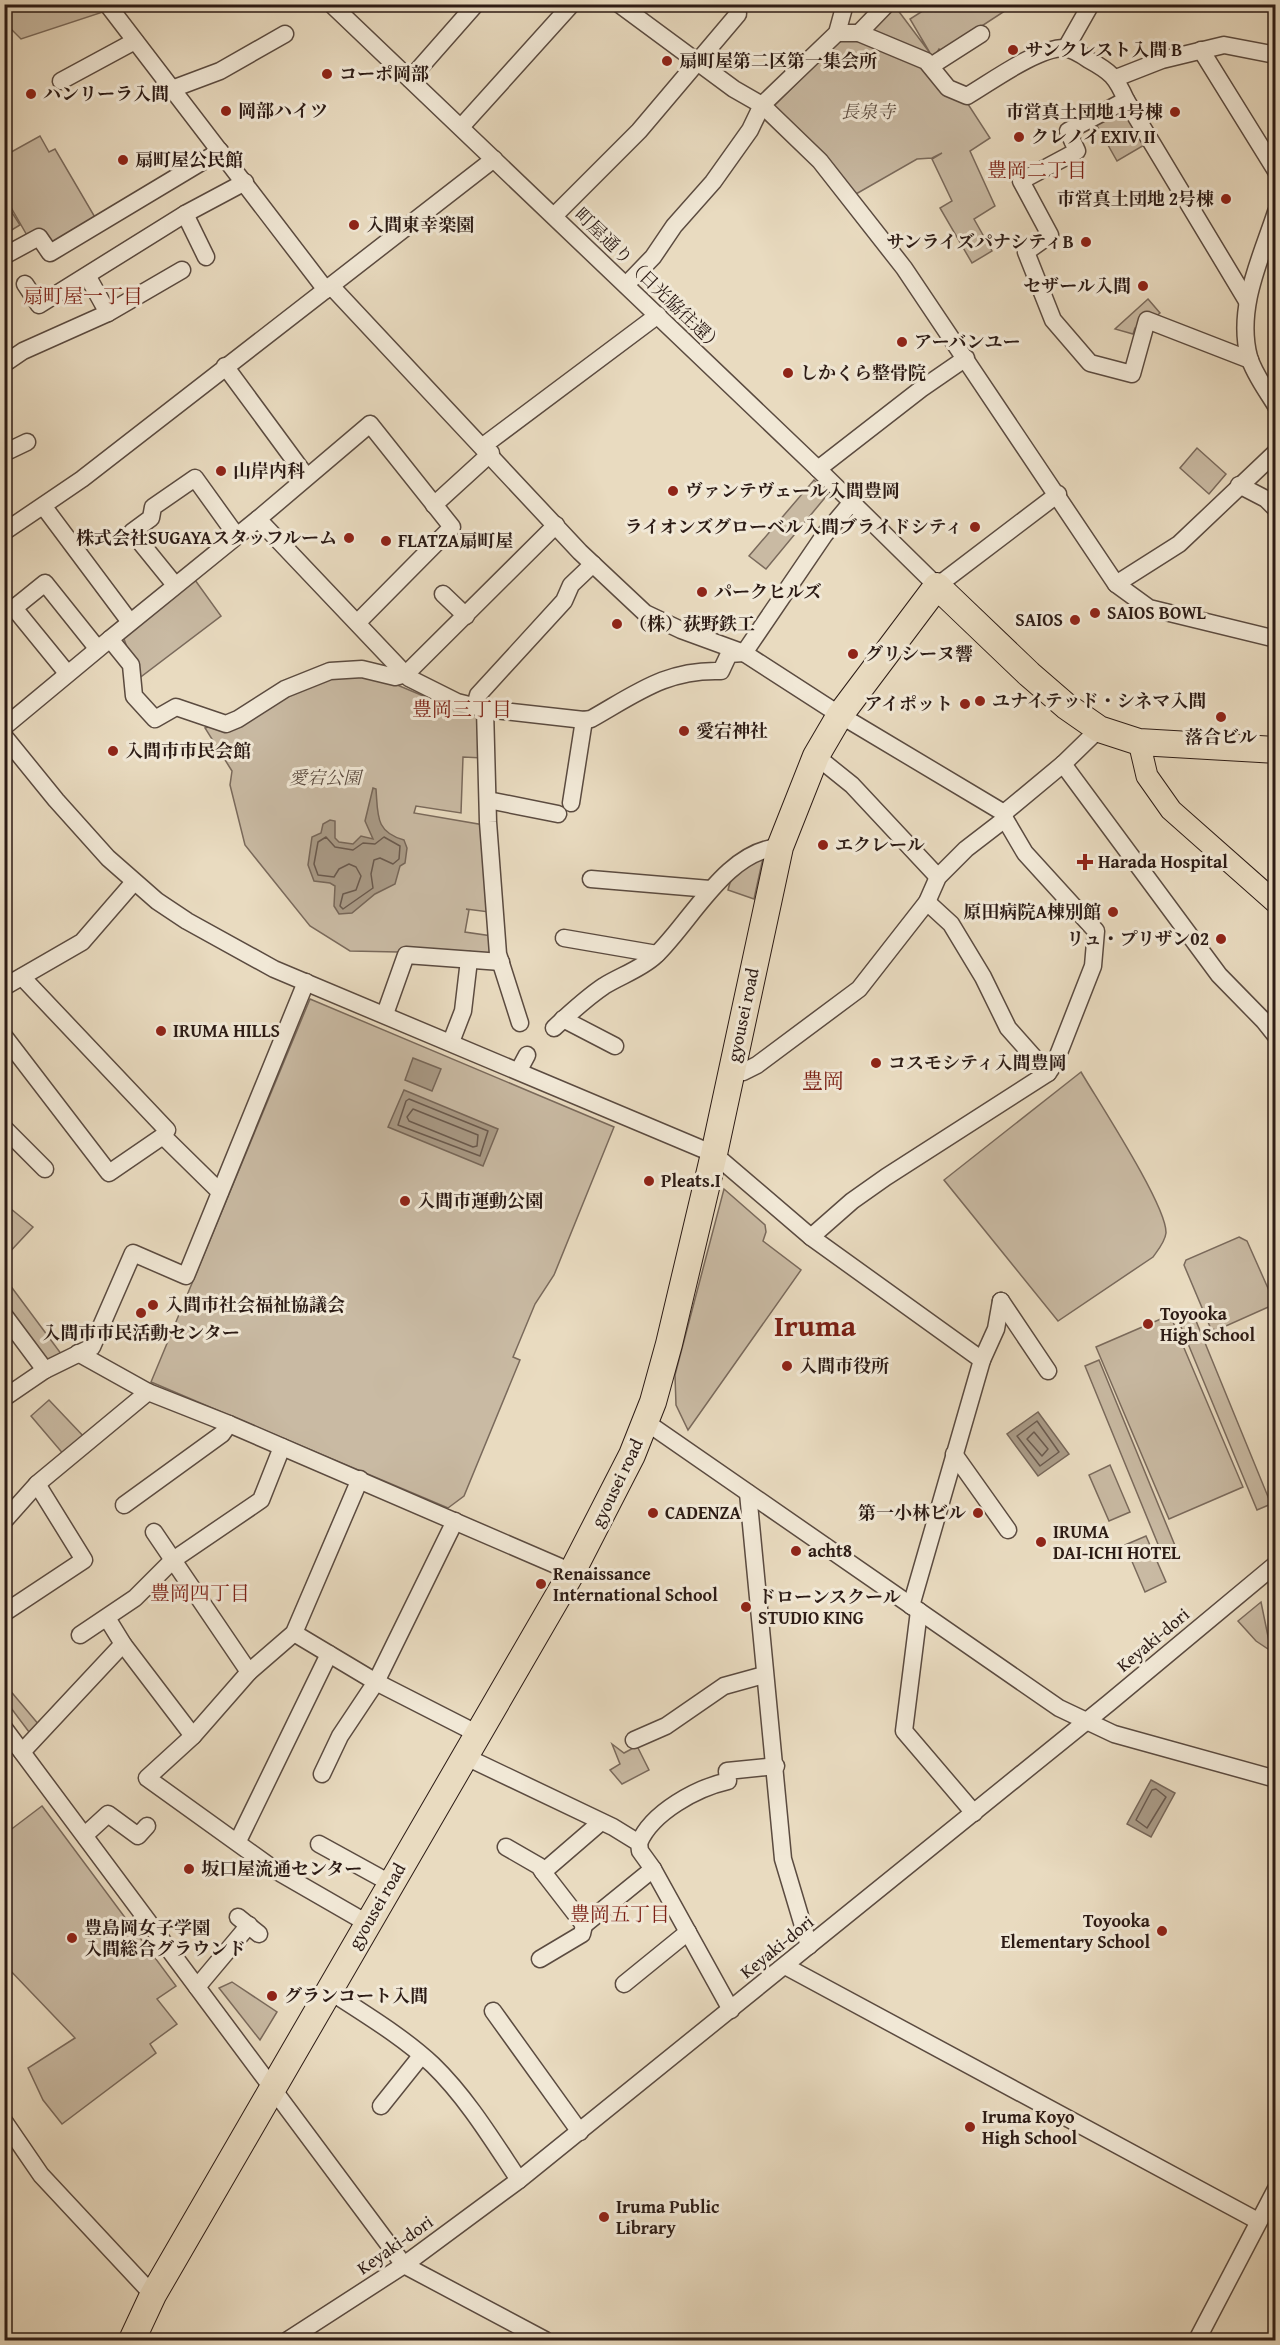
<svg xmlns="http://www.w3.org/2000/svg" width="1280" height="2345" font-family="'Gentium Book Plus','Noto Serif JP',serif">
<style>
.green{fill:#c9baa3;stroke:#7a6a5c;stroke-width:1.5}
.water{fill:#a99a86;stroke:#776759;stroke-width:1.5}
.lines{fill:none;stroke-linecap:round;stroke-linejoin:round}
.shore{stroke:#6a5a4e;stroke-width:1.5}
.minor-casing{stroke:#5b4b40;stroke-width:19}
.major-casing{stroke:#2c1b15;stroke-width:23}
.highway-casing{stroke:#2c1b15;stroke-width:28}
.minor{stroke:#f1e8d6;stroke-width:16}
.major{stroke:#e9dbc0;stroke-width:21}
.highway{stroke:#e9dbc0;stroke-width:26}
.poi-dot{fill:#8f2418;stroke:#f1e8d6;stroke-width:2}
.labels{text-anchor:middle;stroke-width:6;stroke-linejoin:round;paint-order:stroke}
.poi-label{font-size:18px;font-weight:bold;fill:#2c1b15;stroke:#f1e8d6;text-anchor:start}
.park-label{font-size:18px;font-style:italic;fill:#5b4b40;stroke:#f1e8d6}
.street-label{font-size:18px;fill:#2c1b15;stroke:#f1e8d6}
.neighbourhood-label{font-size:20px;fill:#7a1f14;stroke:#f1e8d6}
.quarter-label{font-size:21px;fill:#7a1f14;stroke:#f1e8d6}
.town-label{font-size:30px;font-weight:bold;fill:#7a1f14;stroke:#f1e8d6}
</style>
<rect width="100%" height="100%" fill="#e9dbc0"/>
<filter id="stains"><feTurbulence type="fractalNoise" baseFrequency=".00333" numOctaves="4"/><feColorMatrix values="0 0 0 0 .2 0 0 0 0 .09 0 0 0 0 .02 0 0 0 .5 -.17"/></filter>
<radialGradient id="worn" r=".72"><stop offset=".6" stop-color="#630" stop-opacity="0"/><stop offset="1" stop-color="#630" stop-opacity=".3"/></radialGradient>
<g class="green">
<path d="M4,5h96l6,6 -85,28 -16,-16z"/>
<path d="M894,5l36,48 -20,-34 22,-14h82l-72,47 -3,-3 -7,12 -64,-28z"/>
<path d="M856,38l56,23 54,40 24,37 -20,13 25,55 -21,13 18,32 -20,12 -32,-55 12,-7 -20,-42 10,-6 -10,5 -15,1 -61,35 -81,-85v-4l64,-64z"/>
<path d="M1121,110l5,1 20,33 -29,17 -22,-39z"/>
<path d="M40,136l9,16 6,-3 41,70 -40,25 -6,-2 -9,-13 -13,8 -23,-40 -1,-41z"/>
<path d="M4,200l16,25 -15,9h-1z"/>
<path d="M1148,299l12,14 -19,16 -6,-1 -2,6 -18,-5z"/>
<path d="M1197,448l29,26 -17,20 -29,-26z"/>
<path d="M814,480l14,14 -62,75 -17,-13z"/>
<path d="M195,580l26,36 -83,63 -15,-43z"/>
<path d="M350,672l21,2 62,26 44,11 6,47 -20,-1 -2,56 -45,-7 -2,7 70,12 5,87 -23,-3 3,1 -4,22 27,4 2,18 -144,-3 -40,-25 -65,-81 -15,-60 2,-14 -27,-43 20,-6 61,-29z"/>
<path d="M763,858l-9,41 -26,-9c4,-20 18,-25 35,-32z"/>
<path d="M310,999l304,128 -60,148 -19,29 -22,53 7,3 -56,136 -16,12 -297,-126z"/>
<path d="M1081,1072c17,29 86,134 85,161 -1,9 -8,17 -13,24l-95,64 -114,-141z"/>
<path d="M724,1189l41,36 1,7 -3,9 38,29 -113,160 -12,-25 -1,-30z"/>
<path d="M5,1204l28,23 -28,30h-1z"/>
<path d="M1239,1237l8,4 28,63 -58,26 -6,-1 -27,-64 2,-5z"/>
<path d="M4,1277l58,78 -16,9 -41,-60z"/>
<path d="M1170,1315l73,172 -74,32 -73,-172z"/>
<path d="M1194,1316l77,188 -14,6 -78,-188z"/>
<path d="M1099,1360l77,188 -14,6 -77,-188z"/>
<path d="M49,1400l37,39 -21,17 -34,-40z"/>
<path d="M1110,1465l20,47 -21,9 -20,-46z"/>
<path d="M1146,1536l20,46 -21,10 -20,-47z"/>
<path d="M1261,1602l10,49 -15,-10 -18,-20z"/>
<path d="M8,1688l32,38 -8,10 -27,-36v-8z"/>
<path d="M612,1744l12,9 13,-7 12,24 -27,14 -12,-14 10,-6z"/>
<path d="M42,1806l134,180 -19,13 20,25 -27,20 6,9 -94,71 -19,-24 -15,-32 47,-30 -70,-73v-131z"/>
<path d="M232,1982l45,30 -17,28 -41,-52z"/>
</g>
<g class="water">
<path d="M373,788l3,1c2,26 -1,43 28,51l3,8 -2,15 -5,3 -5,18 -20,10 -23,19 -13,1 -5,-8 1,-20 -5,-3 -16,-2 -6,-16 4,-28 9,-4 2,-9 7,-4 5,1v17l4,4 14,2 8,-8 12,3 -8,-18z"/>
<path d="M413,1058l28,11 -9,22 -27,-11z"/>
<path d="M404,1090l94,39 -15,37 -95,-39z"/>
<path d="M1038,1412l31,42 -31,22 -31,-42z"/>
<path d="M1151,1780l24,13 -24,44 -24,-13z"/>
</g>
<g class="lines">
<g class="shore">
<path d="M326,837l9,10 18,3 10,-7 12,1 9,-7 16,9 -1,13 -6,5 -13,-6 -6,2 -3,14 2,14 -30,21 -3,-3 3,-12 13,-4 5,-14 -5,-9 -7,-3 -10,5 -5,8 -16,-2 -4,-11 4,-22z"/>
<path d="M409,1099l79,32 -8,25 -82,-31 8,-24z"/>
<path d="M413,1109l65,26 -1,11 -4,1 -64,-26 -2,-4z"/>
<path d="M1037,1421l22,31 -19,14 -23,-30z"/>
<path d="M1034,1432l14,17 -6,7 -15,-17z"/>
<path d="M1156,1789l10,8 -19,31 -11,-8 16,-30z"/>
</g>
<g class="minor-casing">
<g id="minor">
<path d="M107,4l219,286"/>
<path d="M331,4l487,465 119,117 121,-92"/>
<path d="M619,4l115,85 28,16 58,56 84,107 212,316 33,24 127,31"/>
<path d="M837,33h22l67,28 22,27 19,8c24,-14 70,-48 97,-48 9,1 18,7 25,12 22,12 27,17 37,40l121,201"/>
<path d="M859,33l28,-29"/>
<path d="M1066,48l25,-44"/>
<path d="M1201,50l75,121"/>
<path d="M931,66l50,-32"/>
<path d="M1116,78l46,-18 62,-15 52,10"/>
<path d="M410,79l66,-75"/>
<path d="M61,81l74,-40"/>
<path d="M172,89l48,-18 65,-37"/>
<path d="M1126,100l-58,31 9,20 -56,30 29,54 -24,17 27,68 37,43 42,11 15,-54 103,40"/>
<path d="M461,127l111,-123"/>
<path d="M1276,212c-15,46 -40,96 -27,145 5,17 18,34 27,49"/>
<path d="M185,214l21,43"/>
<path d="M554,216l85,-85 99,-117"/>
<path d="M4,256l35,-19 11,16 170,-102"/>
<path d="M88,277l20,36"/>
<path d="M25,284l14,21 146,-91 60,-32"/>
<path d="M626,285l27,-28 21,-31 39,-44 37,-52 12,-25 75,-72 8,-29"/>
<path d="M331,286l249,266 65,61 36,17 63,23 96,62 164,98"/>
<path d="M4,364l19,-13 85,-38 74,-43"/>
<path d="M225,366l81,110"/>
<path d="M483,446l175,-131"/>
<path d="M4,453l23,-11"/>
<path d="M818,469l103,-80 45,-31"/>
<path d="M1239,485l27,14 10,10"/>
<path d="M434,505l57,-52"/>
<path d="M44,507l86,115"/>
<path d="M4,532l78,-53 412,-320"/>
<path d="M1116,584l63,-40 97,-92"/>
<path d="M175,585l-43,-53 19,-14 2,-11 42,-29 41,57"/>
<path d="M443,594l23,22"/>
<path d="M358,622l94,-95 -82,-103 -112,95 151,159 48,24 28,7 99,11 7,-1c46,-26 76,-50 130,-48l8,-17 15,-1"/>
<path d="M110,639l148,-120"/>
<path d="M744,653l81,-119 27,-32"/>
<path d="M67,673l-53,-65 31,-25 52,65"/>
<path d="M475,706l3,-11 86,-94 7,-16 22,-21"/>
<path d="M485,709l3,113 10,132 22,69"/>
<path d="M4,727l106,-88 21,26 3,31 21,23 21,-12 50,17 12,-5 47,-30 45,-18 32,-2 33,8 11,-3 150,-149"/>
<path d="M4,736l52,64 52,58 49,43 30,20 87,48 440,185 97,83 171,123 -71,246"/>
<path d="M816,756l36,29 86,92"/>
<path d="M1063,764l156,211 45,46 12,15"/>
<path d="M488,800l70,14"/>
<path d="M571,803l13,-83"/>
<path d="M591,879l119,10"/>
<path d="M927,902l24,22 32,53 25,51 40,45"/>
<path d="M564,938l93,16"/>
<path d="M22,977l145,153 -4,6 57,56"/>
<path d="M4,987l78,-45 52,-60"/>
<path d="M385,1014l21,-59 95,7"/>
<path d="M563,1019l52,27"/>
<path d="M554,1028c16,-15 32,-30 50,-42 16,-10 37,-17 51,-30 36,-34 71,-106 125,-109"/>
<path d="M4,1036l105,137 54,-37"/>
<path d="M451,1042l12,-31 6,-51"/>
<path d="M519,1070l8,-15"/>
<path d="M731,1071l12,1 14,-7 102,-76 68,-87 11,-25 28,-28 39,-30 -1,-6 59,-49 36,-35"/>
<path d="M4,1128l41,41"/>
<path d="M811,1237l41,-36 34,-24 162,-104 7,-10 38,-97 3,-35 -71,-78 -20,-34"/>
<path d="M1001,1301l47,70"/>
<path d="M4,1315l41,55"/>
<path d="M78,1353l70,39 81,32 343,148"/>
<path d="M982,1360l14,-31 5,-28"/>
<path d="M4,1398l41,-28 47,-23 41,-94 53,23 120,-294"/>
<path d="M646,1422l413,286 55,26 162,45"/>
<path d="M954,1454l54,76"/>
<path d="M748,1493l35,366 26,87"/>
<path d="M124,1505l98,-71 7,-10"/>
<path d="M4,1521l33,-37 111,-92"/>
<path d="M154,1532l95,140 45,-39 66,-154"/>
<path d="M4,1607l3,4 77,-51 -47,-76"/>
<path d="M919,1611l-15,120 70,82"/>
<path d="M107,1618l16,26 70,92"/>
<path d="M294,1633l82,49 102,52"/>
<path d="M80,1635l55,-37 38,-38 88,-60 21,-53"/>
<path d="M249,1672l-56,64 -46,42 128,92 92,53"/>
<path d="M4,1728l400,537 141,75"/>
<path d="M634,1740l32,-14 58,-40 40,-11"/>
<path d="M22,1752l101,-108"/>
<path d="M464,1756l149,71 26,16 1,8 13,18 78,141"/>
<path d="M322,1774l18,-38 36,-54 79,-161"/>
<path d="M601,1822l-58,50 41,53 69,-56"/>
<path d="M85,1835l23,-21 30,22 9,-10"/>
<path d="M238,1841l91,-187"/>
<path d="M639,1843c13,-31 58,-55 89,-62l-1,-10 49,-5"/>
<path d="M319,1844l71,39"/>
<path d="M506,1847l33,19 4,6"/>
<path d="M238,1917l21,17"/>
<path d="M540,1959l42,-25 2,-9"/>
<path d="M785,1966l473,255"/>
<path d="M624,1984l64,-52"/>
<path d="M197,1987l52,-62"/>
<path d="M328,1990c35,23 74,46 105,75 34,33 60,76 86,115"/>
<path d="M493,2011l87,121"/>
<path d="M381,2106l40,-50"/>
<path d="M4,2121l37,54 112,120"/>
<path d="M288,2340l116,-75 115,-85 590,-477 167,-139"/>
<path d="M1197,2340l79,-151"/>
</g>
</g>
<g class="major-casing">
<path id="major" d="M1139,742l8,34 24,34 105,93"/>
</g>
<g class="highway-casing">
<path id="highway" d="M132,2340l21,-45 419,-723 60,-117 21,-53 16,-58 45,-190 66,-307 36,-91 24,-41 97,-129 92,88 37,32 33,23 40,13 137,8"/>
</g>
<use href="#minor" class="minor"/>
<use href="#major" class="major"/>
<use href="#highway" class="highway"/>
</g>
<g class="poi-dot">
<circle cx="1013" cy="50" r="6"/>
<circle cx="667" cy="61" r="6"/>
<circle cx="327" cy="74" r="6"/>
<circle cx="31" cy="94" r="6"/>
<circle cx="226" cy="111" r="6"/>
<circle cx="1175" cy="112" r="6"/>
<circle cx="1019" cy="137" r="6"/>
<circle cx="123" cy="160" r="6"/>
<circle cx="1226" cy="199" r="6"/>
<circle cx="354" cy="225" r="6"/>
<circle cx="1086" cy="242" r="6"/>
<circle cx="1143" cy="286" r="6"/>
<circle cx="902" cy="342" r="6"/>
<circle cx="788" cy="373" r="6"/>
<circle cx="221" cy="471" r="6"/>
<circle cx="673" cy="491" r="6"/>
<circle cx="975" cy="527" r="6"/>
<circle cx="349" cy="538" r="6"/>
<circle cx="386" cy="541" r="6"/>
<circle cx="702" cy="592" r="6"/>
<circle cx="1095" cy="613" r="6"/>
<circle cx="1075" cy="620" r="6"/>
<circle cx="617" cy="624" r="6"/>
<circle cx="853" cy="654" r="6"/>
<circle cx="980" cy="701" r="6"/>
<circle cx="965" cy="704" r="6"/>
<circle cx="1221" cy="717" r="6"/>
<circle cx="684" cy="731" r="6"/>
<circle cx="113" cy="751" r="6"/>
<circle cx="823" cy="845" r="6"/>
<path d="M1082 853h6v6h6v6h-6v6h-6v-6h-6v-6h6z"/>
<circle cx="1113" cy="912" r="6"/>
<circle cx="1221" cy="939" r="6"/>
<circle cx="161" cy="1031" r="6"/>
<circle cx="876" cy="1063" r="6"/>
<circle cx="649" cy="1181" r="6"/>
<circle cx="405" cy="1201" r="6"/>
<circle cx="153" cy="1305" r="6"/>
<circle cx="141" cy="1313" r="6"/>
<circle cx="1148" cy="1324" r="6"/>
<circle cx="787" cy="1366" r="6"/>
<circle cx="653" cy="1513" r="6"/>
<circle cx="978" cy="1513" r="6"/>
<circle cx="1041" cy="1542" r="6"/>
<circle cx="796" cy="1551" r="6"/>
<circle cx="541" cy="1584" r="6"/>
<circle cx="746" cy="1607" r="6"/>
<circle cx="189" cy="1869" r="6"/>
<circle cx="1162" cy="1931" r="6"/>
<circle cx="72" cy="1938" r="6"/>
<circle cx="272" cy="1996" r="6"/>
<circle cx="970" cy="2127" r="6"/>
<circle cx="604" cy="2217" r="6"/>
</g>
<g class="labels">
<g class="poi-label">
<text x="1025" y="56">サンクレスト入間 B</text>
<text x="679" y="67">扇町屋第二区第一集会所</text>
<text x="339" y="80">コーポ岡部</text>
<text x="43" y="100">ハンリーラ入間</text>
<text x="238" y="117">岡部ハイツ</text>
<text x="1163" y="118" text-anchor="end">市営真土団地 1号棟</text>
<text x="1031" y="143">クレノイEXIV II</text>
<text x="135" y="166">扇町屋公民館</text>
<text x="1214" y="205" text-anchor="end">市営真土団地 2号棟</text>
<text x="366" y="231">入間東幸楽園</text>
<text x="1074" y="248" text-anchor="end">サンライズパナシティB</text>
<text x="1131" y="292" text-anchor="end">セザール入間</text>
<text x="914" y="348">アーバンユー</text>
<text x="800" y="379">しかくら整骨院</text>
<text x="233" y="477">山岸内科</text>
<text x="685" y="497">ヴァンテヴェール入間豊岡</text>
<text x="963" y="533" text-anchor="end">ライオンズグローベル入間ブライドシティ</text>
<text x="337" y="544" text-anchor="end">株式会社SUGAYAスタッフルーム</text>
<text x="398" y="547">FLATZA扇町屋</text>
<text x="714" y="598">パークヒルズ</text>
<text x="1107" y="619">SAIOS BOWL</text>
<text x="1063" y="626" text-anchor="end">SAIOS</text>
<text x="629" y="630">（株）荻野鉄工</text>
<text x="865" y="660">グリシーヌ響</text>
<text x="992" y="707">ユナイテッド・シネマ入間</text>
<text x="953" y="710" text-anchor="end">アイポット</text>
<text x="696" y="737">愛宕神社</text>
<text x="1221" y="743" text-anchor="middle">落合ビル</text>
<text x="125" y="757">入間市市民会館</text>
<text x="835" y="851">エクレール</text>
<text x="1098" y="868">Harada Hospital</text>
<text x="1101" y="918" text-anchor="end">原田病院A棟別館</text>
<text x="1209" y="945" text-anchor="end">リュ・プリザン02</text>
<text x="173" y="1037">IRUMA HILLS</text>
<text x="888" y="1069">コスモシティ入間豊岡</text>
<text x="661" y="1187">Pleats.I</text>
<text x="417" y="1207">入間市運動公園</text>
<text x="165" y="1311">入間市社会福祉協議会</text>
<text x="1160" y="1320">Toyooka<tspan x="1160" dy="21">High School</tspan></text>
<text x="141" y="1339" text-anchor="middle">入間市市民活動センター</text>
<text x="799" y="1372">入間市役所</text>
<text x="665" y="1519">CADENZA</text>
<text x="966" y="1519" text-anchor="end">第一小林ビル</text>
<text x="1053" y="1538">IRUMA<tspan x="1053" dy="21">DAI-ICHI HOTEL</tspan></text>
<text x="808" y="1557">acht8</text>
<text x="553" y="1580">Renaissance<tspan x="553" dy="21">International School</tspan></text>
<text x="758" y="1603">ドローンスクール<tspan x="758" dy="21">STUDIO KING</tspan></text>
<text x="201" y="1875">坂口屋流通センター</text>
<text x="1150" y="1927" text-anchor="end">Toyooka<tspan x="1150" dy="21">Elementary School</tspan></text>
<text x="84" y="1934">豊島岡女子学園<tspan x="84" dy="21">入間総合グラウンド</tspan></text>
<text x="284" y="2002">グランコート入間</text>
<text x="982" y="2123">Iruma Koyo<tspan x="982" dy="21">High School</tspan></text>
<text x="616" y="2213">Iruma Public<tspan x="616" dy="21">Library</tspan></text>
</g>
<g class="park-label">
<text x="868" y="118">長泉寺</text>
<text x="325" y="784">愛宕公園</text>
</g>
<g class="street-label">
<text transform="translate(649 280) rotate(44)" y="6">町屋通り（日光脇往還）</text>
<text transform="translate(743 1015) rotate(-78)" y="6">gyousei road</text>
<text transform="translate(617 1483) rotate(-64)" y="6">gyousei road</text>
<text transform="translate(1153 1640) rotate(-40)" y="6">Keyaki-dori</text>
<text transform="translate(377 1906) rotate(-60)" y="6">gyousei road</text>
<text transform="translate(777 1947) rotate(-39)" y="6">Keyaki-dori</text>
<text transform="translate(395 2245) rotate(-35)" y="6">Keyaki-dori</text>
</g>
<g class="neighbourhood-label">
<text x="1037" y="177">豊岡二丁目</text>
<text x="83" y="303">扇町屋一丁目</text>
<text x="462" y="716">豊岡三丁目</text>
<text x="200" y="1600">豊岡四丁目</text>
<text x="620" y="1921">豊岡五丁目</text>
</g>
<g class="quarter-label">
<text x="823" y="1088">豊岡</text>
</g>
<g class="town-label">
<text x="815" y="1336">Iruma</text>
</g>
</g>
<rect width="1280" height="2345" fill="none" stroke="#e9dbc0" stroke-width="24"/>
<rect x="6" y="6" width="1268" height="2333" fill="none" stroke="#2c1b15" stroke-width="3"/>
<rect x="12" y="12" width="1256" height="2321" fill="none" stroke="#2c1b15" stroke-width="1.5"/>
<rect width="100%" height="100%" filter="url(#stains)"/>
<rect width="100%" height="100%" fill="url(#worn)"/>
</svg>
